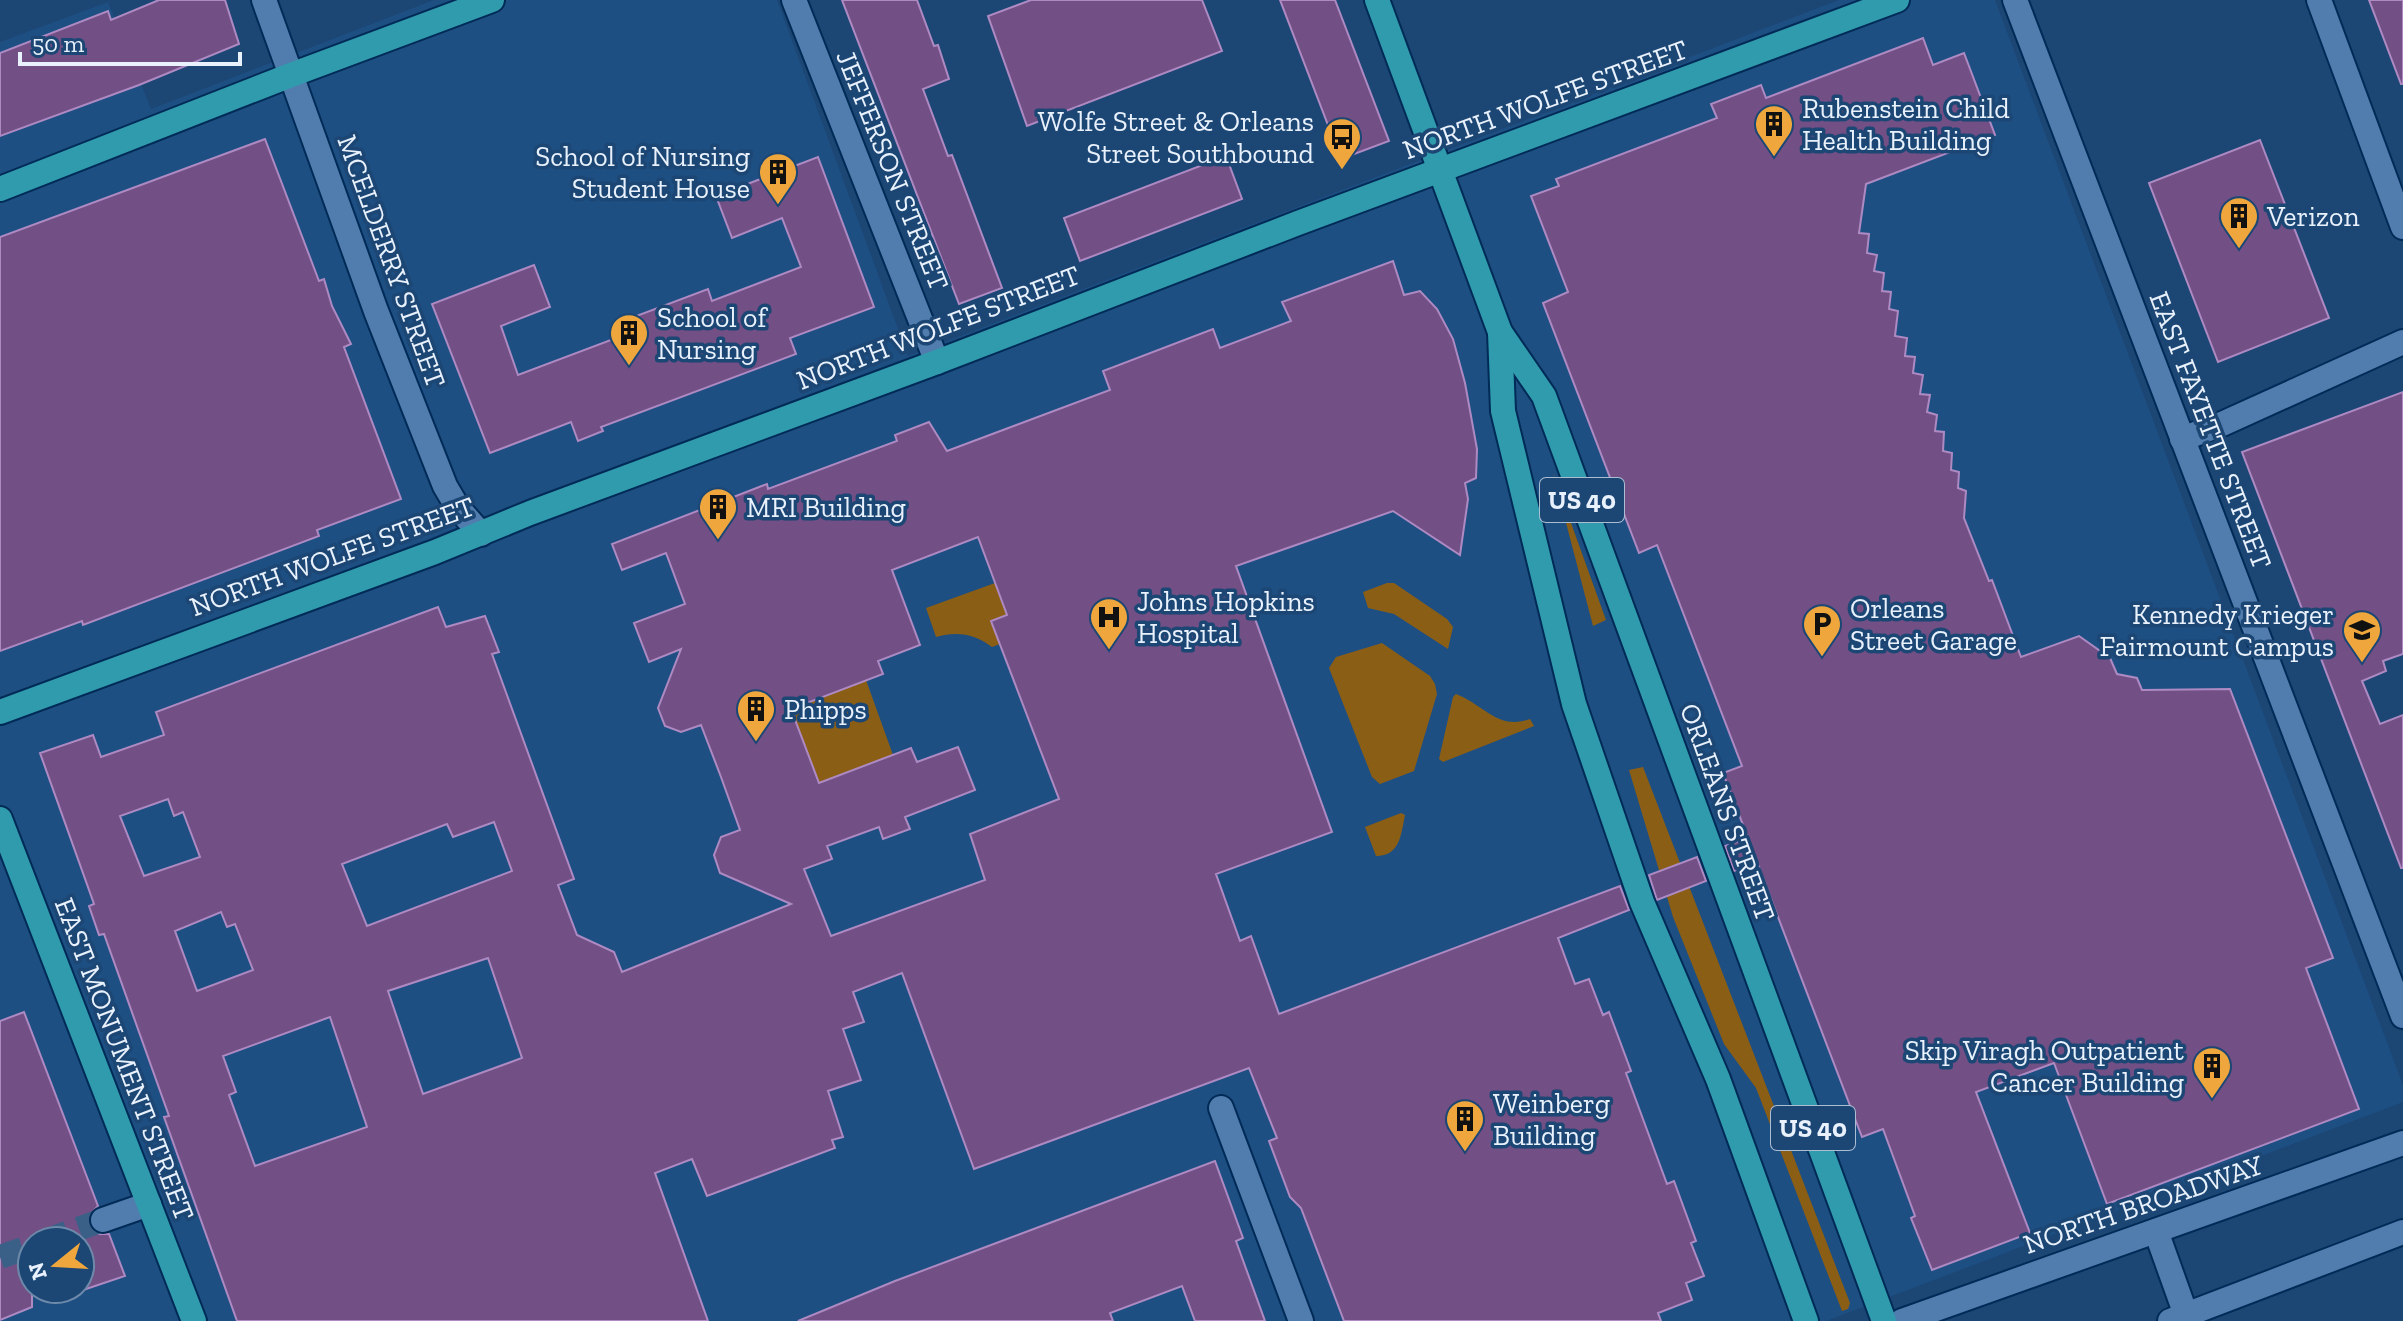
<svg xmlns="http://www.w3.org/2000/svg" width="2403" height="1321" font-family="'Zilla Slab',serif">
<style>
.built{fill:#1e4f83;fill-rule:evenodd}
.green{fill:#8b5e16}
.building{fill:#725085;stroke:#ae8ac3;stroke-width:2;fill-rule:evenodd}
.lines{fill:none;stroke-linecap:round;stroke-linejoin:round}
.minor-tunnel{stroke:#3b6088;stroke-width:24;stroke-dasharray:24 12;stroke-linecap:butt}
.minor-casing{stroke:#002b57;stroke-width:28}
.secondary-casing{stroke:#002b57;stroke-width:28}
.primary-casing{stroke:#002b57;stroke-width:28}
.minor{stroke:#517cae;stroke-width:24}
.secondary{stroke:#517cae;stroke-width:24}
.primary{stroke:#319bae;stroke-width:24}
.labels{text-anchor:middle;stroke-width:7;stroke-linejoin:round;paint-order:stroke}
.shield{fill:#1c4674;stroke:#abbed3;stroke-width:2}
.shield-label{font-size:26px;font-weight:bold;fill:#e8f1fc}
.street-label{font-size:28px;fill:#e8f1fc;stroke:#1c4674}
.poi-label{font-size:28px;fill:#e8f1fc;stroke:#1c4674;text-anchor:start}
</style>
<rect width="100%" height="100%" fill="#1c4674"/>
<path class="built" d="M434,0h343l131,356 931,-356h156l408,1085v17l-577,219h-1826v-1279l108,-40 43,107zM32,1241h48v48h-48z"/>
<g class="green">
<path d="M1553,473l53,147 -13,6z"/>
<path d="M995,583l12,32 -16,6 9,23 -8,3c-17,-13 -35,-16 -56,-10l-10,-29z"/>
<path d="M1387,583h7l53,36 6,8 -5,22 -54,-35 -26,-6 -5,-16z"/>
<path d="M1382,643l48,33 5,8 2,10 -23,77 -34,13 -8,-7 -43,-109 7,-11z"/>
<path d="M866,680l27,75 -74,28 -28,-74z"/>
<path d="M1456,694c27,10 42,37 74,25l4,7 -91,36 -4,-3 14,-62z"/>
<path d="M1643,767l207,536 -2,6 -6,2 -86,-223 -32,-44 -51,-127 -44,-147z"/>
<path d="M1401,813l4,2c-4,20 -5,41 -29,41l-11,-29z"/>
</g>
<g class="building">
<path d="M159,0h66l14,44 -100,41 -139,51v-83l108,-42 3,9z"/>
<path d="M842,0h75l17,46 4,-1 11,34 -26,10 25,67 4,-1 50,133 -43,16z"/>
<path d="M1031,0h171l20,51 -195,75 -39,-110z"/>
<path d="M1280,0h55l54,141 -48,18z"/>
<path d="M2369,0h34v84h-2z"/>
<path d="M1923,38l10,27 31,-12 31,82 -129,49 -7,49 10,1 -2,19 10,2 -3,16 10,2 -2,18 9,1 -2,17 9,2 -3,25 12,2 -2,18 10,1 -2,16 10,2 -3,19 10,1 -3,17 10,3 -2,16 9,1 -1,19 9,2 -1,17 8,2 -1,16 8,3 -2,27 25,63 3,-1 29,77 58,-21 31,22 7,16 20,4 5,12 88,-1 103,269 -27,10 53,141 -252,95 -53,-141 -78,29 54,141 -98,37 -21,-52 4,-2 -32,-87 -21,8 -105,-275 -23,9 -9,-25 23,-8 -25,-65 19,-7 -85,-221 -18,8 -96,-250 25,-11 -37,-96 28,-10 -3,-7 161,-61 -6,-14 50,-19 5,13z"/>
<path d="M265,139l54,142 5,-2 8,27 19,38 -7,3 57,152 -84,31 2,6 -236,89 -1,-4 -82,30v-414z"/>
<path d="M2260,140l69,178 -111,44 -69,-179z"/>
<path d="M1226,156l16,43 -162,62 -16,-43z"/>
<path d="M818,157l56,150 -84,31 6,16 -195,73 2,4 -25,10 -7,-19 -81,31 -58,-149 102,-39 16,42 -49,19 17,49 109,-41 -4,-13 85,-32 4,12 89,-34 -19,-49 -50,20 -16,-42z"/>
<path d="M1393,261l11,34 16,-4 17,18 16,30 12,44 12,66 -1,29 -11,5 3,16 -8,56 -67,-44 -157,55 96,266 -116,42 24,67 11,-5 28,78 341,-128 9,24 -71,28 17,46 14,-5 14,36 6,-3 22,59 -5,2 41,111 7,-3 22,60 -5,2 13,33 -18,7 6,17 -34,13 3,8h-317l-43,-113 -11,-11 -21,-56 8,-3 -28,-70 -275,101 -72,-196 -49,19 11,30 -21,7 18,51 -33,11 15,46 -11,3 3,8 -128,48 -15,-37 -37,14 53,148h-471l-73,-204 5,-1 -65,-182 -5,1 -10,-29 5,-2 -54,-151 53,-18 8,22 63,-22 -8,-23 282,-105 8,20 39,-11 14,36 -7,2 82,225 -16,6 19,50 37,17 8,20 169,-68 -71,-31 -6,-18 7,-18 19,-7 -19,-53 -20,-52 -20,7 -16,-6 -7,-18 23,-59 -32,13 -15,-39 51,-19 -19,-51 -44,17 -10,-26 155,-60 1,5 129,-48 -2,-6 34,-13 18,29 163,-61 -7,-19 110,-42 7,19 71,-27 -9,-19zM978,537l29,78 -16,6 68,178 -89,35 15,46 -154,56 -27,-67 28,-10 -5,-13 52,-19 4,12 27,-10 -5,-12 70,-27 -17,-43 -41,15 -6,-14 -92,35 -28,-74 92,-35 -5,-13 42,-16 -28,-75zM168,799l6,17 9,-4 17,45 -56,19 -24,-60zM494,822l18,49 -145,55 -25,-62 105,-40 6,13zM221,912l6,15 8,-3 18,46 -56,21 -22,-60zM488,958l34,100 -99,36 -35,-103zM330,1017l37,110 -112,39 -26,-71 7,-3 -13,-36z"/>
<path d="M2403,392v262l-20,7 3,10 -24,10 18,43 23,-9v153h-2l-159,-416z"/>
<path d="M1697,857l9,24 -49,19 -8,-25z"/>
<path d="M24,1012l74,194 -9,10v10l10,8h10l16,42 -45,15v-50h-48v66l-32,13v-299z"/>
<path d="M1215,1161l28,77 -7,3 29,80h-70l-13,-35 -72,27 3,8h-315l97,-40z"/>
</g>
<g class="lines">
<g class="minor-tunnel">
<path d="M45,1241l58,-21"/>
<path d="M0,1257l32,-11"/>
</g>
<g class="minor-casing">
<g id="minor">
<path d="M264,0l112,311 69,175 13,22 23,26"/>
<path d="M794,0l143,362"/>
<path d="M2319,0l84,227"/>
<path d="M2182,439l40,-15 181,-82"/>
<path d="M1221,1108l80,213"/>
<path d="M103,1220l46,-16"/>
</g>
</g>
<g class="secondary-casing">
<g id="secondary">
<path d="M2015,0l388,1016"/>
<path d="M2156,1231l30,84"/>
<path d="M1902,1321l501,-178"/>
<path d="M2170,1321l233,-89"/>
</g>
</g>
<g class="primary-casing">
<g id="primary">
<path d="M1377,0l123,332 44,64 340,925"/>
<path d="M0,189l291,-114 201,-75"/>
<path d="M1500,332l3,79 71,293 68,198 76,177 88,242"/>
<path d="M0,712l435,-160 95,-39 407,-151 361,-139 599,-223"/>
<path d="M0,819l194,502"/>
</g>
</g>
<use href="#minor" class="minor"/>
<use href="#secondary" class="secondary"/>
<use href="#primary" class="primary"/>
</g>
<defs>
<g id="building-pin" transform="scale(2)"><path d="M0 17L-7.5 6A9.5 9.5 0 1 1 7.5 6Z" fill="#efa73d" stroke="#1c4674"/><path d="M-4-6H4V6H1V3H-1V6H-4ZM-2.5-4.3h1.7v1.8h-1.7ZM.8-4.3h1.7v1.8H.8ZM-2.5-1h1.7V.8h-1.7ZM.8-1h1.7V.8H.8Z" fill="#111"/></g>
<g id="bus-pin" transform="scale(2)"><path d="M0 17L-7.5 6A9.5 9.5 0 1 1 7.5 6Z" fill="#efa73d" stroke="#1c4674"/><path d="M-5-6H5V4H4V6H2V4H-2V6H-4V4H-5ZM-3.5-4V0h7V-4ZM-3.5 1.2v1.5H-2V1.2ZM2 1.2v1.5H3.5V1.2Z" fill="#111"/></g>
<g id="hospital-pin" transform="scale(2)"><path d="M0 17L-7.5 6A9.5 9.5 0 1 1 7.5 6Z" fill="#efa73d" stroke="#1c4674"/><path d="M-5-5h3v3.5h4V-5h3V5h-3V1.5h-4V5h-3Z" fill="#111"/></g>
<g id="parking-pin" transform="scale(2)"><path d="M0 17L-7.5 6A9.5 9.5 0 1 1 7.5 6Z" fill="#efa73d" stroke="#1c4674"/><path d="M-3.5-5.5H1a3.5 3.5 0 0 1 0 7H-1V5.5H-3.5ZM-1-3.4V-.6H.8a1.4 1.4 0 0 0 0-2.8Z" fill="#111"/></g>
<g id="school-pin" transform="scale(2)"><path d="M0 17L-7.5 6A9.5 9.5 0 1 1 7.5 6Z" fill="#efa73d" stroke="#1c4674"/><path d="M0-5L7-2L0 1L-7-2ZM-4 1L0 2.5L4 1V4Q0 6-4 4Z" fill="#111"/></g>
</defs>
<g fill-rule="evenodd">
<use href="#building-pin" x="1774" y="124"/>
<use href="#bus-pin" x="1342" y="137"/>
<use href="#building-pin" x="778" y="172"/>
<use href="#building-pin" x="2239" y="216"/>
<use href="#building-pin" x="629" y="333"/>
<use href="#building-pin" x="718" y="507"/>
<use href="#hospital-pin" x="1109" y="617"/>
<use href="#parking-pin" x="1822" y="624"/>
<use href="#school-pin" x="2362" y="630"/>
<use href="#building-pin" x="756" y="709"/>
<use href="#building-pin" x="2212" y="1066"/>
<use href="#building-pin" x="1465" y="1119"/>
</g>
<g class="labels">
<g class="shield">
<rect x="1540" y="478" width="84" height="44" rx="6"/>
<rect x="1771" y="1106" width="84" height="44" rx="6"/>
</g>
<g class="shield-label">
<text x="1582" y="509">US 40</text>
<text x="1813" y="1137">US 40</text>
</g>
<g class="street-label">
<text transform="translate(1545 99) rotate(-20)" y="10">NORTH WOLFE STREET</text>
<text transform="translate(893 170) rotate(68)" y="10">JEFFERSON STREET</text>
<text transform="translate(392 261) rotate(70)" y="10">MCELDERRY STREET</text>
<text transform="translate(938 327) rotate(-21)" y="10">NORTH WOLFE STREET</text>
<text transform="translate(2211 430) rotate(69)" y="10">EAST FAYETTE STREET</text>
<text transform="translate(332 556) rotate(-20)" y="10">NORTH WOLFE STREET</text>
<text transform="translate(1728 812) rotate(70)" y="10">ORLEANS STREET</text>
<text transform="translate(125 1059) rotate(69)" y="10">EAST MONUMENT STREET</text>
<text transform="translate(2143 1204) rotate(-19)" y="10">NORTH BROADWAY</text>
</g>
<g class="poi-label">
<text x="1802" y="118">Rubenstein Child<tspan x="1802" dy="32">Health Building</tspan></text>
<text x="1314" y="131" text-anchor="end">Wolfe Street &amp; Orleans<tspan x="1314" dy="32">Street Southbound</tspan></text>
<text x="750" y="166" text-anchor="end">School of Nursing<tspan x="750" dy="32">Student House</tspan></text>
<text x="2267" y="226">Verizon</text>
<text x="657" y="327">School of<tspan x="657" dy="32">Nursing</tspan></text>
<text x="746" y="517">MRI Building</text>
<text x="1137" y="611">Johns Hopkins<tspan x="1137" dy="32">Hospital</tspan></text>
<text x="1850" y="618">Orleans<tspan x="1850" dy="32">Street Garage</tspan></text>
<text x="2334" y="624" text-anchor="end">Kennedy Krieger<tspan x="2334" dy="32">Fairmount Campus</tspan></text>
<text x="784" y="719">Phipps</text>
<text x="2184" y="1060" text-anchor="end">Skip Viragh Outpatient<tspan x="2184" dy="32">Cancer Building</tspan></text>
<text x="1493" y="1113">Weinberg<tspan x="1493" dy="32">Building</tspan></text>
</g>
</g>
<g transform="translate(56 1265) rotate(252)"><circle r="38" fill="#1c4674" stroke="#6e8aaa" stroke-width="2"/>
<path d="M0-6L14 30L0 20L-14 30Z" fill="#efa73d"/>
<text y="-12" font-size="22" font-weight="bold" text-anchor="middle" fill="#e8f1fc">N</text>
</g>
<path d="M20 52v12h220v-12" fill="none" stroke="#e8f1fc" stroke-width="4"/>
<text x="32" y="52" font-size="24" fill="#e8f1fc" stroke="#1c4674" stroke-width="6" paint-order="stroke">50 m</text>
</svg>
